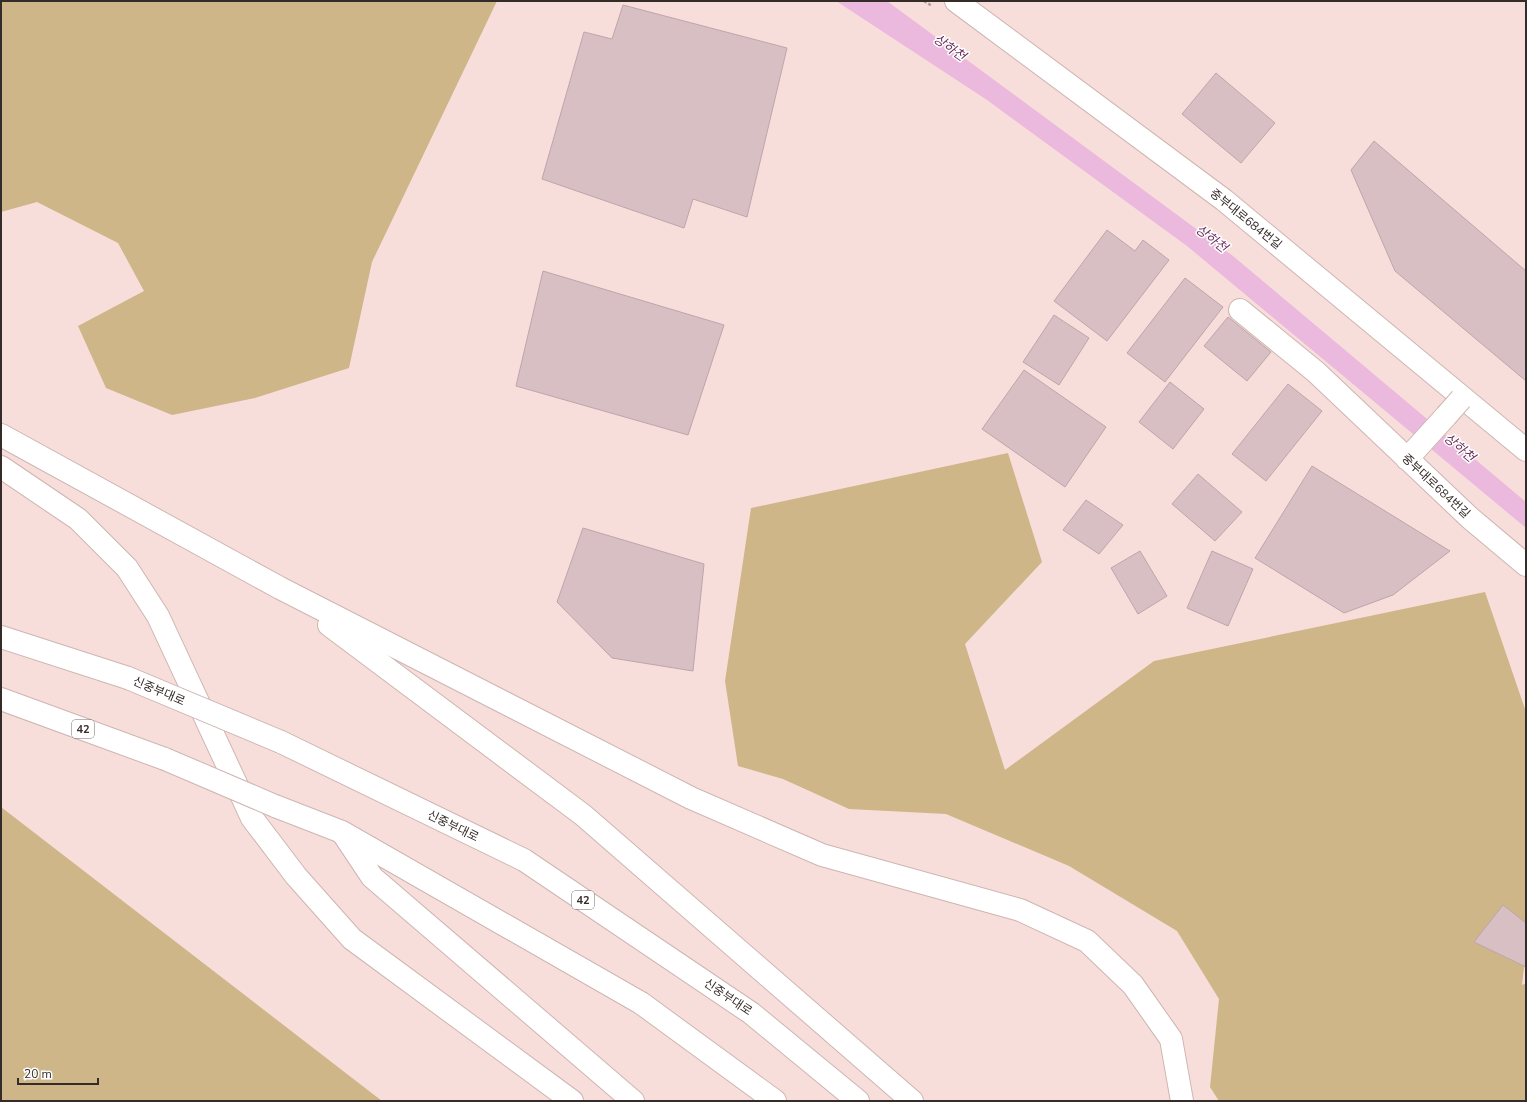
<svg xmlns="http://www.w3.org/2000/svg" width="1527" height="1102" font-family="'Nunito Sans','Noto Sans KR',sans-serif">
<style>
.green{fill:#ceb689}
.water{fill:#ebb9dd}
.building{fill:#d8bfc4;stroke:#bea5ab}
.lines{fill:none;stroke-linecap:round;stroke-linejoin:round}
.minor-casing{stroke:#ceb5b1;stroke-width:24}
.highway-casing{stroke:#ceb5b1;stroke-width:24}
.path{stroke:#b29e9a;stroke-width:2.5;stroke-dasharray:3 2;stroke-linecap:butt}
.minor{stroke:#fff;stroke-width:22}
.highway{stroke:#fff;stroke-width:22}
.minor-bridge-casing{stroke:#ceb5b1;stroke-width:24;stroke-linecap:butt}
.highway-bridge-casing{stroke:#ceb5b1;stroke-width:24;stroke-linecap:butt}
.minor-bridge{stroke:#fff;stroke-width:22}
.highway-bridge{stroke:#fff;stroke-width:22}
.labels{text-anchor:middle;stroke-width:3;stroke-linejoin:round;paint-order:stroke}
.shield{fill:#fff;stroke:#726b69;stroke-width:1}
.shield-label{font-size:11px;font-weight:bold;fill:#352b29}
.street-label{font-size:12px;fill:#352b29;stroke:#fff}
.water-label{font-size:13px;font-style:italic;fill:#6c315e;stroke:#fff}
</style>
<rect width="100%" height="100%" fill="#f8deda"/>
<g class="green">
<path d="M1,1h496l-125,261 -23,106 -94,30 -83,17 -66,-27 -28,-62 66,-35 -26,-48 -81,-41 -36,10z"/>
<path d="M1008,453l34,109 -77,82 40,126 149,-109 331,-69 41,120v239l-4,34 4,-2v118h-307l-9,-14 9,-88 -42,-68 -108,-65 -123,-52 -97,-5 -66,-30 -45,-13 -13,-85 26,-173z"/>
<path d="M1,807l381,294h-381z"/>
</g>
<path class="water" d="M836,1h51l346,255 293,246v26l-339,-282 -200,-146z"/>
<g class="building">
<path d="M623,5l164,43 -40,169 -54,-18 -9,29 -142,-49 42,-147 28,7z"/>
<path d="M1216,73l59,50 -34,40 -59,-49z"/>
<path d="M1374,141l152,130v110l-131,-110 -44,-101z"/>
<path d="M1107,230l28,21 8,-11 26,20 -62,81 -53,-40z"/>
<path d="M543,271l181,54 -36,110 -172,-49z"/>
<path d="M1185,278l38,29 -58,75 -38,-29z"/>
<path d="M1054,315l35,23 -30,47 -36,-23z"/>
<path d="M1228,317l43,35 -24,29 -43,-35z"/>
<path d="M1024,370l82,57 -41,60 -83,-58z"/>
<path d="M1170,382l34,27 -31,40 -34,-27z"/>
<path d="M1288,384l34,27 -56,70 -34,-27z"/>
<path d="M1312,466l138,85 -57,44 -49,18 -89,-55z"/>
<path d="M1198,474l44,38 -27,29 -43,-37z"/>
<path d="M1086,500l37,25 -24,29 -36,-24z"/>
<path d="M583,528l121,36 -11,107 -81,-13 -55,-56z"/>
<path d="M1140,551l27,45 -29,18 -27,-46z"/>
<path d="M1212,551l41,18 -25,57 -41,-18z"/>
<path d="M1503,905l23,18v44l-52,-25z"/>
</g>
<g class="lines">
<g class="minor-casing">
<g id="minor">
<path d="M956,1l268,199 302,250"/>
<path d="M1240,310l76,62 154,146 56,47"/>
<path d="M1407,459l39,-43"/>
</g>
</g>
<g class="highway-casing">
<g id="highway">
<path d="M1,435l279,153 411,210 131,57 198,55 67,31 46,44 38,54 11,62"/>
<path d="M1,467l77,52 49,49 31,48 94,202 44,58 56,63 220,162"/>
<path d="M329,625l254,190 329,286"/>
<path d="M1,637l127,41"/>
<path d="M1,699l164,60"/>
<path d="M281,742l243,118 227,153 107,88"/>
<path d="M275,806l67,26 299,171 134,98"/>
<path d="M344,835l28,42 261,224"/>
</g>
</g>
<path class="path" d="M924,1l8,5"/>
<use href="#minor" class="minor"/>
<use href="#highway" class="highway"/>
<g class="minor-bridge-casing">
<path id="minor-bridge" d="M1446,416l15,-17"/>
</g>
<g class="highway-bridge-casing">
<g id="highway-bridge">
<path d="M128,678l153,64"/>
<path d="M165,759l110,47"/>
</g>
</g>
<use href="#minor-bridge" class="minor-bridge"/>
<use href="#highway-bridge" class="highway-bridge"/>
</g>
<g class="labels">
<g class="shield">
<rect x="72" y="720" width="22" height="18" rx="3"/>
<rect x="572" y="891" width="22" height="18" rx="3"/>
</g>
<g class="shield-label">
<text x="83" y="733">42</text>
<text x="583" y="904">42</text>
</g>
<g class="street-label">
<text transform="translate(1246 219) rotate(39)" y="4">중부대로684번길</text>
<text transform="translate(1436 486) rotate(43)" y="4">중부대로684번길</text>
<text transform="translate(159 691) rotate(23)" y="4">신중부대로</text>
<text transform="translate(453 826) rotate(26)" y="4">신중부대로</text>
<text transform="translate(728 997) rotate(34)" y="4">신중부대로</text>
</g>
<g class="water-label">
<text transform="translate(950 47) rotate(35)" y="5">상하천</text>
<text transform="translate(1212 238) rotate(38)" y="5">상하천</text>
<text transform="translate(1460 447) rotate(40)" y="5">상하천</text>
</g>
</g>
<rect width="1527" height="1102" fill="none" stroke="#352b29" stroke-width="4"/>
<path d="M18 1078v6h80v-6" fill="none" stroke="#352b29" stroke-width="2"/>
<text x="24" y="1078" font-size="12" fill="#352b29" stroke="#ffffff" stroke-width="3" paint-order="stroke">20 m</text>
</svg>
